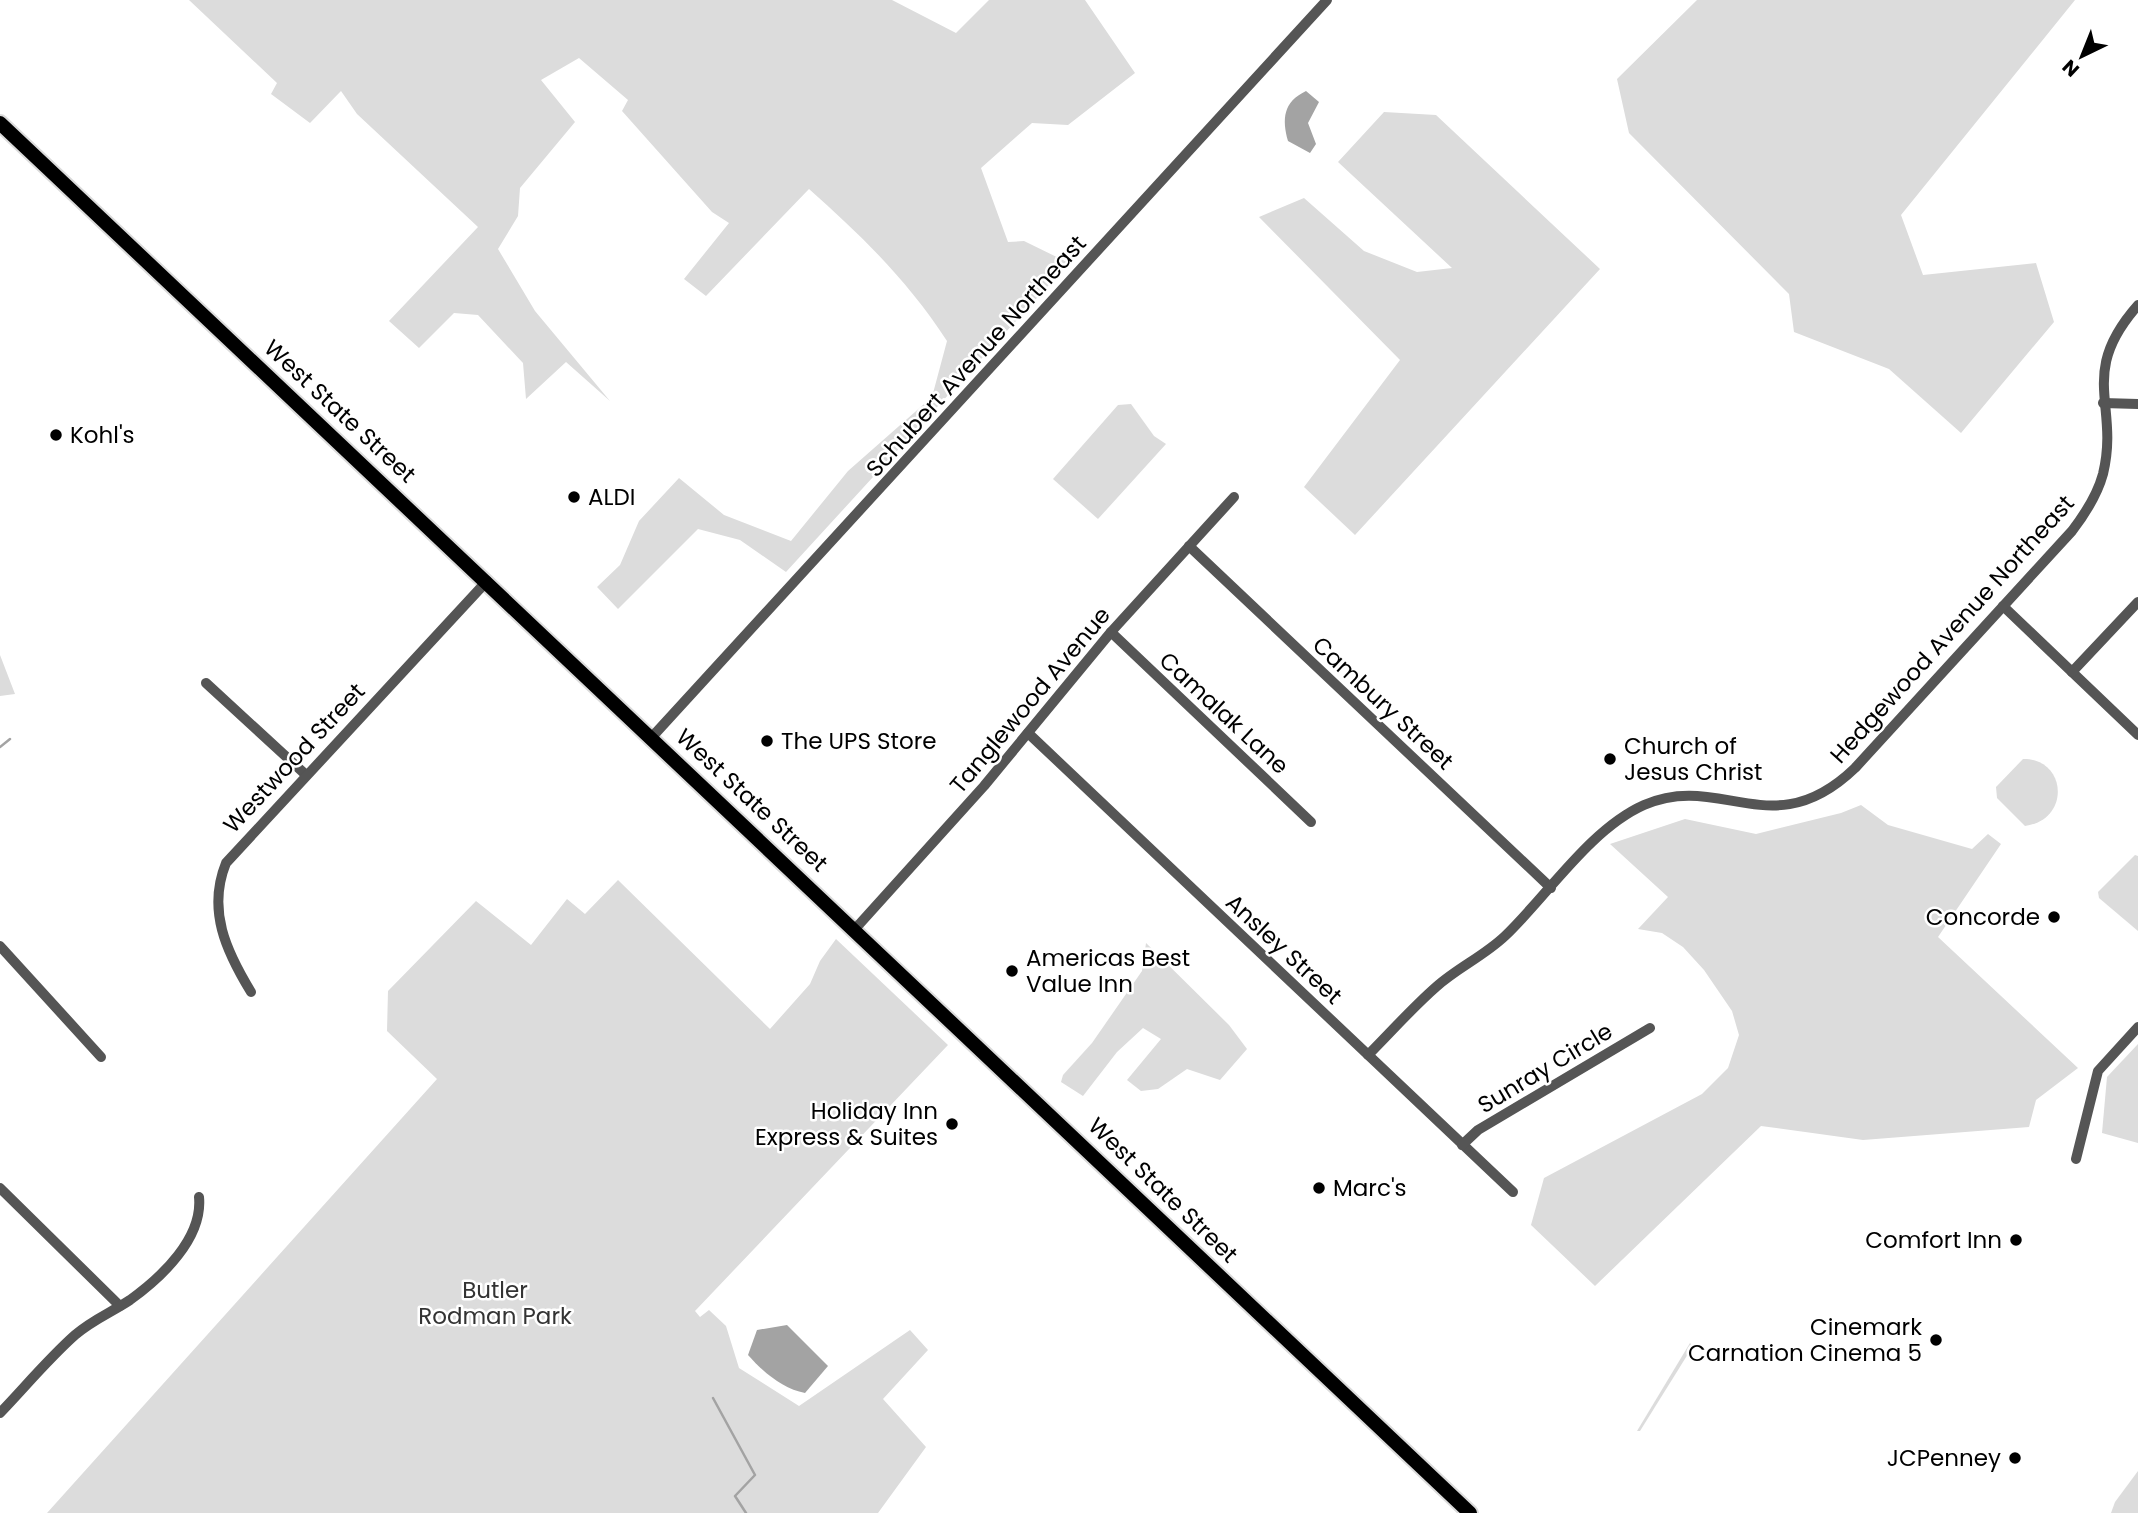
<svg xmlns="http://www.w3.org/2000/svg" width="2138" height="1513" font-family="Poppins,sans-serif">
<style>
.green{fill:#dcdcdc}
.water{fill:#a3a3a3}
.lines{fill:none;stroke-linecap:round;stroke-linejoin:round}
.stream{stroke:#a3a3a3;stroke-width:2.5}
.highway-casing{stroke:#dbdbdb;stroke-width:18}
.minor{stroke:#555;stroke-width:10}
.highway{stroke:#000;stroke-width:14}
.poi-dot{fill:#000;stroke:#fff;stroke-width:2.5}
.labels{text-anchor:middle;stroke-width:5;stroke-linejoin:round;paint-order:stroke}
.street-label{font-size:23px;fill:#000;stroke:#fff}
.poi-label{font-size:23px;fill:#000;stroke:#fff;text-anchor:start}
.park-label{font-size:23px;fill:#333;stroke:#fff}
</style>
<rect width="100%" height="100%" fill="#fff"/>
<g class="green">
<path d="M189,0h703l64,33 33,-33h96l50,73 -67,52 -36,-2 -51,45 27,74 16,-1 45,22 -283,309 -46,-32 -42,-11 -80,80 -21,-22 23,-22 19,-44 40,-43 45,37 67,26 57,-70 84,-74 15,-56c-39,-60 -84,-104 -138,-152l-103,107 -22,-17 45,-56 -17,-11 -90,-101 6,-11 -49,-42 -38,22 34,42 -55,66 -2,28 -20,33 37,62 75,90 -44,-39 -40,37 -3,-36 -45,-48 -24,-2 -35,35 -30,-27 89,-94 -121,-113 -16,-23 -31,32 -39,-29 6,-11z"/>
<path d="M1697,0h378l-174,215 22,60 113,-12 18,59 -93,111 -72,-64 -95,-37 -5,-38 -160,-161 -12,-54z"/>
<path d="M1384,112l52,3 164,154 -245,266 -51,-48 96,-127 -141,-143 45,-19 60,53 53,21 35,-4 -114,-106z"/>
<path d="M1131,404l23,32 12,8 -68,75 -45,-40 65,-74z"/>
<path d="M0,655l15,39 -15,2z"/>
<path d="M2023,759c43,-1 49,60 2,67l-28,-28 -1,-11z"/>
<path d="M1861,805l27,20 84,24 16,-15 13,10 -63,93 140,131 -42,32 -7,27 -166,13 -102,-14 -166,160 -64,-61 13,-47 158,-84 26,-26 11,-33 -7,-24 -28,-41 -21,-23 -21,-14 -24,-4 30,-32 -58,-53 75,-25 71,15 85,-21z"/>
<path d="M2135,855l3,1v75l-39,-33 -1,-6z"/>
<path d="M618,880l152,149 40,-45 10,-23 16,-22 112,106 -253,266 5,6 9,-7 17,16 13,42 60,38 111,-76 18,20 -45,49 43,48 -48,66h-831l390,-434 -50,-48 1,-40 88,-90 55,44 36,-46 18,15z"/>
<path d="M1146,943l83,82 18,24 -27,31 -33,-11 -29,20 -17,2 -14,-11 34,-41 -18,-11 -26,24 -34,44 -22,-14 2,-7 29,-32 50,-72z"/>
<path d="M2138,1044v99l-36,-10 5,-56z"/>
<path d="M1690,1343l3,3 -53,85h-3z"/>
<path d="M2138,1471v42h-27l4,-11z"/>
</g>
<g class="water">
<path d="M1306,91l13,11 -11,21 8,21 -6,9 -22,-12c-6,-22 -5,-39 18,-50z"/>
<path d="M787,1325l41,41 -23,27c-22,-4 -42,-21 -57,-38l9,-25z"/>
</g>
<g class="lines">
<g class="stream">
<path d="M0,747l10,-8"/>
<path d="M713,1398l42,77 -20,21 11,17"/>
</g>
<g class="highway-casing">
<path id="highway" d="M0,123l1470,1390"/>
</g>
<g class="minor">
<path d="M2103,403l35,1"/>
<path d="M1189,546l362,342"/>
<path d="M2003,606l135,129"/>
<path d="M1111,632l200,190"/>
<path d="M2072,672l66,-70"/>
<path d="M206,683l99,91"/>
<path d="M1028,733l485,459"/>
<path d="M652,737l675,-737"/>
<path d="M855,929l129,-143 127,-154 123,-135"/>
<path d="M0,946l101,111"/>
<path d="M251,992c-25,-41 -44,-82 -25,-129l261,-282"/>
<path d="M1368,1055c22,-22 44,-47 68,-68 21,-19 48,-31 69,-51 42,-40 85,-107 139,-131 77,-34 129,42 211,-37l217,-237c13,-17 25,-35 31,-57 17,-70 -26,-100 35,-169"/>
<path d="M1462,1145l16,-15 172,-102"/>
<path d="M2076,1159l22,-88 40,-44"/>
<path d="M0,1188l120,118"/>
<path d="M0,1413c25,-26 48,-54 75,-78 17,-15 37,-23 55,-35 32,-23 73,-62 69,-103"/>
</g>
<use href="#highway" class="highway"/>
</g>
<g class="poi-dot">
<circle cx="56" cy="435" r="7"/>
<circle cx="574" cy="497" r="7"/>
<circle cx="767" cy="741" r="7"/>
<circle cx="1610" cy="759" r="7"/>
<circle cx="2054" cy="917" r="7"/>
<circle cx="1012" cy="971" r="7"/>
<circle cx="952" cy="1124" r="7"/>
<circle cx="1319" cy="1188" r="7"/>
<circle cx="2016" cy="1240" r="7"/>
<circle cx="1936" cy="1340" r="7"/>
<circle cx="2015" cy="1458" r="7"/>
</g>
<g class="labels">
<g class="street-label">
<text transform="translate(976 356) rotate(-48)" y="8">Schubert Avenue Northeast</text>
<text transform="translate(340 411) rotate(43)" y="8">West State Street</text>
<text transform="translate(1952 629) rotate(-48)" y="8">Hedgewood Avenue Northeast</text>
<text transform="translate(1030 700) rotate(-50)" y="8">Tanglewood Avenue</text>
<text transform="translate(1383 703) rotate(43)" y="8">Cambury Street</text>
<text transform="translate(1224 713) rotate(43)" y="8">Camalak Lane</text>
<text transform="translate(294 758) rotate(-47)" y="8">Westwood Street</text>
<text transform="translate(752 800) rotate(43)" y="8">West State Street</text>
<text transform="translate(1284 949) rotate(43)" y="8">Ansley Street</text>
<text transform="translate(1545 1068) rotate(-31)" y="8">Sunray Circle</text>
<text transform="translate(1163 1190) rotate(44)" y="8">West State Street</text>
</g>
<g class="poi-label">
<text x="70" y="443">Kohl's</text>
<text x="588" y="505">ALDI</text>
<text x="781" y="749">The UPS Store</text>
<text x="1624" y="754">Church of<tspan x="1624" dy="26">Jesus Christ</tspan></text>
<text x="2040" y="925" text-anchor="end">Concorde</text>
<text x="1026" y="966">Americas Best<tspan x="1026" dy="26">Value Inn</tspan></text>
<text x="938" y="1119" text-anchor="end">Holiday Inn<tspan x="938" dy="26">Express &amp; Suites</tspan></text>
<text x="1333" y="1196">Marc's</text>
<text x="2002" y="1248" text-anchor="end">Comfort Inn</text>
<text x="1922" y="1335" text-anchor="end">Cinemark<tspan x="1922" dy="26">Carnation Cinema 5</tspan></text>
<text x="2001" y="1466" text-anchor="end">JCPenney</text>
</g>
<g class="park-label">
<text x="495" y="1298">Butler<tspan x="495" dy="26">Rodman Park</tspan></text>
</g>
</g>
<g transform="translate(2082 56) rotate(223)" stroke="#ffffff" stroke-width="5" paint-order="stroke">
<path d="M0-5L12 26L0 18L-12 26Z" fill="#000000"/>
<text y="-10" font-size="19" font-weight="bold" text-anchor="middle" fill="#000000">N</text>
</g>
</svg>
